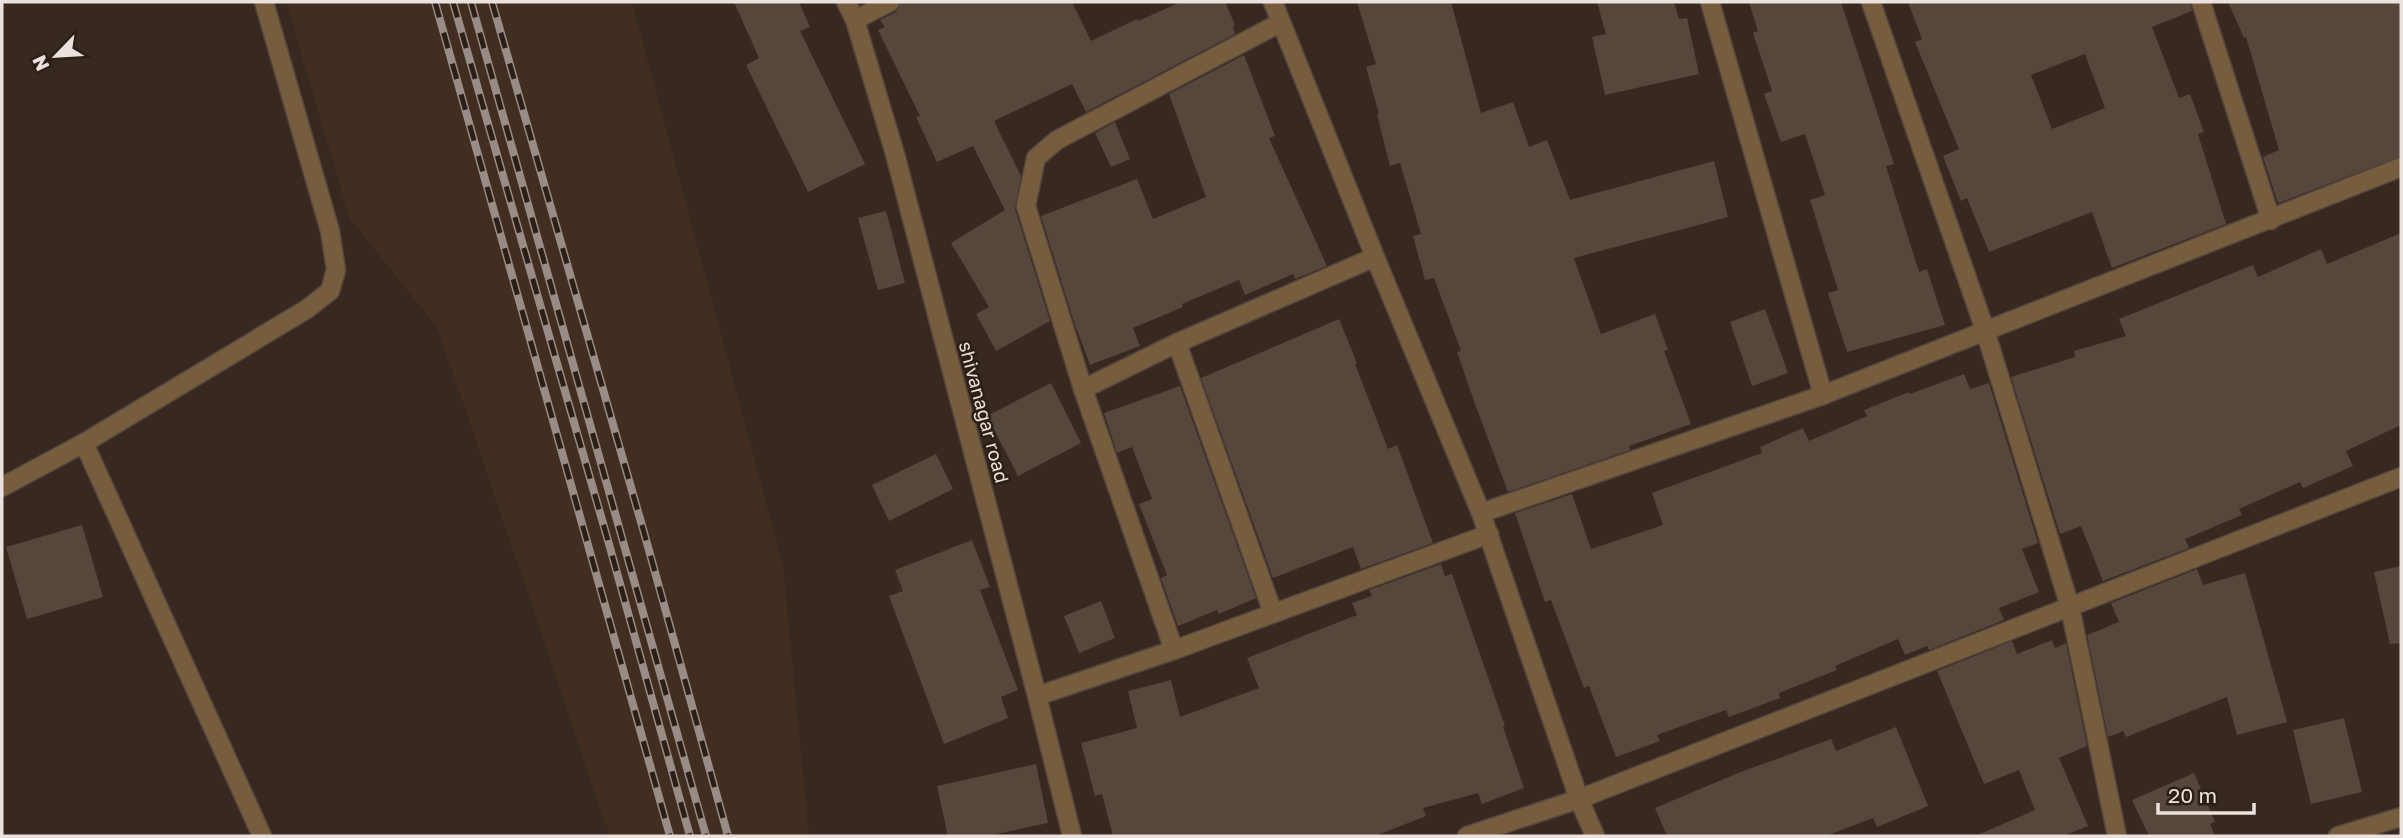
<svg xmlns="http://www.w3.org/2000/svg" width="2403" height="838" font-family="'Golos Text',sans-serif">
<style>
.built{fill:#422e21}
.building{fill:#56473d;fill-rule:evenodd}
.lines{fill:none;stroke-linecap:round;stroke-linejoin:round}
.minor-casing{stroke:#54463e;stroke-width:21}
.tertiary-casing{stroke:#54463e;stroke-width:21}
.minor{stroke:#765d3e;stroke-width:18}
.tertiary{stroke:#765d3e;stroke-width:18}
.rail-casing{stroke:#998c86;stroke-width:8}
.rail{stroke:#2c1f16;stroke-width:5;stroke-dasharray:16;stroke-linecap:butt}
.labels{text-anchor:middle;stroke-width:5;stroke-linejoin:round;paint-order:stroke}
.street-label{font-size:19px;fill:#ece2dd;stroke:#2c1f16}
</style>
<rect width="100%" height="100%" fill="#372820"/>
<path class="built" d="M286,2h346l151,564 26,270h-199l-172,-507 -88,-110z"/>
<g class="building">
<path d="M734,2h65l11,25 -10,4 65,133 -57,28 -62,-127 13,-7z"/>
<path d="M901,2h171l19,39 46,-22 1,2 43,-19h44l10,23 -2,1 2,8 -149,78 -14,-28 -78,37 27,55 -6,33 35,112 -54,30 -20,-37 13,-7 -38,-64 54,-33 -32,-64 -36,16 -21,-45 4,-1 -42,-86 7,-3 -5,-7 16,-8z"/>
<path d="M1357,2h94l30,111 32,-11 16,45 18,-7 23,60 144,-39 14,56 -154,41 27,76 54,-20 13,36 -4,1 27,73 -62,22 1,4 -122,42 -33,-88 -18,-52 4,-1 -27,-73 -9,2 -12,-44 8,-2 -21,-71 -10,3 -13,-52h2l-13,-47 10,-3z"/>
<path d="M1597,2h77l5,17 8,-1 12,56 -94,21 -13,-58 14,-3z"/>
<path d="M1749,2h92l53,162 -8,2 33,106 8,-3 18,56 -98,27 -19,-59 10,-3 -28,-90 15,-5 -20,-61 -24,8 -17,-48 8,-3 -19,-58 5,-2z"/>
<path d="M1908,2h282l2,9 -40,16 27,71 11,-4 14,38 -6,2 28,90 -114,44 -20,-56 -103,40 -22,-54 -6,3 -18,-45 16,-7 -44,-107 7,-3zM2085,54l20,54 -53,21 -21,-54z"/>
<path d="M2228,2h173v154l-123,47 -15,-46 16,-7 -33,-113 -2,1z"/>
<path d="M1244,55l31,81 -6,2 58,128 -32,13 -2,-5 -48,21 -6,-15 -57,24 1,3 -50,21 7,18 -50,19 -15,-40 -34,-109 96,-37 16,40 53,-22 -37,-103z"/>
<path d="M1115,122l15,37 -19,8 -16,-34z"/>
<path d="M886,211l19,72 -27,7 -20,-72z"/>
<path d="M2401,233v192l-55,26 7,15 -50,22 -3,-6 -61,27 3,6 -57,24 4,9 -86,33 -22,-55 -21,8 -49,-157 64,-20 -1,-6 52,-15 -7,-17 134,-54 5,12 63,-28 6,15z"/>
<path d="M1765,309l23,64 -36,13 -22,-64z"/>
<path d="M1339,319l18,44 -2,1 33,85 9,-4 36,98 -72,26 -8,-22 -80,31 -72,-200z"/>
<path d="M1964,374l6,15 19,-6 49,160 -16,6 17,43 -40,16 5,12 -75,30 -2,-4 -22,9 -7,-16 -63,27 2,4 -58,23 1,5 -51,19 -3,-7 -69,25 3,6 -44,16 -27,-71 -5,2 -33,-88 -6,2 -30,-89 57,-19 19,55 72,-24 -11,-32 110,-40 -2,-6 43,-19 6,13 58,-25 -3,-6 45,-18 1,2z"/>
<path d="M1051,383l30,60 -63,33 -31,-60z"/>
<path d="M1180,386l76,212 -37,16 -2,-4 -39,16 -17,-48 6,-3 -28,-71 13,-5 -20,-52 -15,6 -13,-40z"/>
<path d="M936,454l17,35 -64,32 -17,-36z"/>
<path d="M82,525l21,72 -76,22 -21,-72z"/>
<path d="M972,540l18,47 -10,3 38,100 -17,7 7,21 -64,26 -55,-148 14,-5 -8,-21z"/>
<path d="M1441,564l4,12 7,-2 53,152 -2,1 21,61 -42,16 -4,-11 -55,15 3,8 -51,20h-262l-11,-42 -7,2 -14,-53 56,-15 -9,-37 43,-11 9,37 79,-29 -12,-30 110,-43 -5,-12 20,-7 -3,-6z"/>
<path d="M2401,566v77l-11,1 -16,-72z"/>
<path d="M2197,569l6,16 42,-12 42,149 -50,13 -10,-38 -101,40 -3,-6 -15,6 -21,-102 32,-13 -8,-19z"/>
<path d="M1101,601l14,37 -36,15 -15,-37z"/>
<path d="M2052,640l3,8 11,-5 21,103 -28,12 29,68 -25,10h-88l60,-26 -16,-40 -35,14 -47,-113 75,-30 5,13z"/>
<path d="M2344,718l18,74 -51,12 -18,-74z"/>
<path d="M1896,727l32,79 -51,21 -4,-9 -47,18h-159l-12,-28 83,-35 93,-34 5,12z"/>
<path d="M1036,764l12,59 -61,13h-39l-11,-50z"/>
<path d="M2194,773l21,49 -5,2 5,12h-66l-17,-36z"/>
</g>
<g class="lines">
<g class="minor-casing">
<g id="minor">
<path d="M1273,2l102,255 106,256 98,286 16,37"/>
<path d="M1710,2l113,393"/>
<path d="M1871,2l114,328 85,277 47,229"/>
<path d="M2201,2l70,218"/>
<path d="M855,20l35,-18"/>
<path d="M1177,343l96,270"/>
<path d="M1083,389l94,-46 198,-86"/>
<path d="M84,443l178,393"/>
<path d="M2,487l82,-44 223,-134 23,-18 6,-21 -6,-39 -66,-229"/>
<path d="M1481,513l342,-118 578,-228"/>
<path d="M1174,650l-91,-261 -57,-183 10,-48 21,-18 223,-117"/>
<path d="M1037,696l137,-46 315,-116"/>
<path d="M1467,836l112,-37 822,-322"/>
<path d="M2338,836l63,-19"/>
</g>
</g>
<g class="tertiary-casing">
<path id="tertiary" d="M846,2l9,18 40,134 142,542 35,140"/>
</g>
<use href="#minor" class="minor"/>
<use href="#tertiary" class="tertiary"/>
<g class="rail-casing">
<g id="rail">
<path d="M435,2l235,834"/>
<path d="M453,2l156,542 81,292"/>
<path d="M471,2l235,834"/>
<path d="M492,2l153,534 83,300"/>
</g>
</g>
<use href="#rail" class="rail"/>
</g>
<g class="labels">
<g class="street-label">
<text transform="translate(984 412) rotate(75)" y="7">shivanagar road</text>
</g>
</g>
<rect width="2403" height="838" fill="none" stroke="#ece2dd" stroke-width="7"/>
<g transform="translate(56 56) rotate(245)" stroke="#2c1f16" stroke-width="5" paint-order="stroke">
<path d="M0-5L12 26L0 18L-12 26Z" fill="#ece2dd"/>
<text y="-10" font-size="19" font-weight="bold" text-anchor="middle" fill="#ece2dd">N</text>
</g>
<path d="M2158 803v10h96v-10" fill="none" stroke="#ece2dd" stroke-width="3.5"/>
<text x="2168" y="803" font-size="21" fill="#ece2dd" stroke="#2c1f16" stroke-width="5" paint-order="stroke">20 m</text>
</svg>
